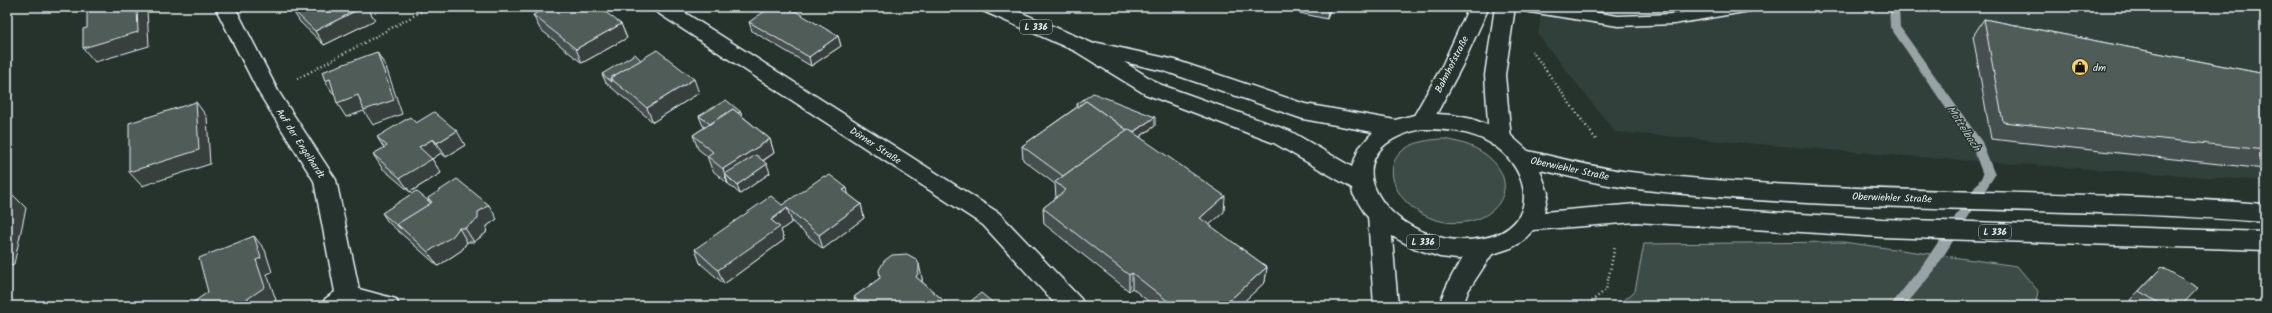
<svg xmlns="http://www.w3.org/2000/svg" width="2272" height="313" font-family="Kalam,sans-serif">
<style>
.built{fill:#333f3a}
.green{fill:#3e4b47;stroke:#939ea0}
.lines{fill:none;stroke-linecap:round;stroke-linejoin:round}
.stream{fill:#98a3a5;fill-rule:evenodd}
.lane-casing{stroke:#e8f1f8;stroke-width:3}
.street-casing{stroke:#e8f1f8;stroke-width:3}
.secondary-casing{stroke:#e8f1f8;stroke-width:3}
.primary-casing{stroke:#e8f1f8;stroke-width:3}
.path{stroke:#e8f1f8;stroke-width:2.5;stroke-dasharray:1 3;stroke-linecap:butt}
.lane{fill:#26332d;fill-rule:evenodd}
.street{fill:#26332d;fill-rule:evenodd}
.secondary{fill:#26332d;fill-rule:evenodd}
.primary{fill:#26332d;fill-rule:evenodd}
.wall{fill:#454f4d;stroke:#e8f1f8}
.shaded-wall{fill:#38403e;stroke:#e8f1f8}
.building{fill:#505c59;stroke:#e8f1f8}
.labels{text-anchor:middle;stroke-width:3;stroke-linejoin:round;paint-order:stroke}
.shield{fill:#26332d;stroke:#aeb8bb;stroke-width:1}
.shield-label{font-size:9px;font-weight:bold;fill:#e8f1f8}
.street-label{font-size:10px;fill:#e8f1f8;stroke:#26332d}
.poi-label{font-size:10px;fill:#e8f1f8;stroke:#26332d;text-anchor:start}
.water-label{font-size:11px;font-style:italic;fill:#b3bdc0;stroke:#26332d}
</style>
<rect width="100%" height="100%" fill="#26332d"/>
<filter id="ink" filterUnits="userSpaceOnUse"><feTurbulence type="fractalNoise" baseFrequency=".025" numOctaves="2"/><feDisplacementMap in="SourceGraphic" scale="8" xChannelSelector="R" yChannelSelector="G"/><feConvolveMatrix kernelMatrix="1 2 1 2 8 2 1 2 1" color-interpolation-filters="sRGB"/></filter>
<g filter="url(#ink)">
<path class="built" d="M1542,7h723v174l-362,-25 -288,-24 -77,-97z"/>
<g class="green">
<path d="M1444,139c18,3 34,8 47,20 28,27 8,58 -25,63 -67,10 -115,-81 -22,-83z"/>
<path d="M1843,242l174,24 21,25 -3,15h-418l18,-15 9,-47z"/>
</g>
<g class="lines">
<path class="stream" d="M1889,7h10l1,20 82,115 13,33 -61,96 -29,35h-15l34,-43 59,-88 -11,-29 -82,-119z"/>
<g class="lane-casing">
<path id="lane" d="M1522,7h41l55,9 56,-2 40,-7h38l-2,4 -6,1 -70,12 -56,2 -88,-14 -6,-1z"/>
</g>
<g class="street-casing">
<g id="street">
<path d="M215,7h20l43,84 58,89 23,109 37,10 3,7h-77l3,-7 10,-7 -21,-111 -55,-88z"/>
<path d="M652,7h24l323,206 82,86 3,7h-27l-74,-81 -328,-214z"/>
<path d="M1469,7h20l-27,59 -32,60 -8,3 -8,-3 -3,-5 31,-55z"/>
<path d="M1495,7h20l-10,68 6,64 -3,6 -8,2 -8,-2 -3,-6 -4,-64z"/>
</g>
</g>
<g class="secondary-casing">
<g id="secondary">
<path d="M1379,206l8,3 3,6 8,91h-24l-6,-91 3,-6z"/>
<path d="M1484,239l8,2 4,7 -28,43 -5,15h-24c6,-19 26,-61 45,-67z"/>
</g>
</g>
<g class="primary-casing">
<path id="primary" d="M980,7h28l86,37 4,-1 77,17 130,44 90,16 27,-7 30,2 20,4 36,14 20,18c33,7 68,17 102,21 211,24 424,16 635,32v18c-211,-17 -425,-8 -636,-34 -29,-3 -60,-12 -89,-18l8,23 -4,19 92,-8 246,15 383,13v18l-383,-13 -246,-15 -103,8 -11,12 -11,6 -27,9 -27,2 -17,-2 -26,-9 -35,-19 -13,-14 -13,-21 -1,-6 -78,-45 -129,-49 -70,-43 -92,-40zM1124,62l40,9 139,48 70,13 -14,16 -7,19 -62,-36 -131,-47zM1422,129c24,0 49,2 70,15 40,26 48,83 -8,94 -87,18 -168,-87 -62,-109z"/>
</g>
<g class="path">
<path d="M1532,51l65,90"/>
<path d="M297,79l133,-72"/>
<path d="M1585,306l21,-16 9,-44"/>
</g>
<use href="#lane" class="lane"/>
<use href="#street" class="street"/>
<use href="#secondary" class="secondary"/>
<use href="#primary" class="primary"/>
</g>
<g class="wall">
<path d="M292,7h75l8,13 -51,25 -24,-23 -9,-14z"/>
<path d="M1272,7h59l-4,12z"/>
<path d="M533,15l88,9 6,14 -45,25 -42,-34z"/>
<path d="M1984,19l281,55v95l-274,-30 -18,-103z"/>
<path d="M749,22l89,14 3,10 -30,20 -59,-35z"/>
<path d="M641,60l58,33 -46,29 -47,-39 -4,-9z"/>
<path d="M1077,104l78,22 -15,11 84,75 -15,13 58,42 -2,15 -26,24h-85l-22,-18 -3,3 -85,-67 -1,-16 13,-10 -1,-14 -32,-24 -1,-14 55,-39z"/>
<path d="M741,112l1,4 28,23 4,14 -11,8 7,12 -30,21 -28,-24 -5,-14 -9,-7 -5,-14 12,-8 -2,-1 -4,-10z"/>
<path d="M416,123l49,22 -19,12 -5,-4 -9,6 9,14 -31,19 -28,-24 -9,-14 11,-6 -7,-11z"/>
<path d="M848,194l13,10 3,14 -41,31 -31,-27 -11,8 3,10 -60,44 -24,-21 -5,-14 87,-44z"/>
<path d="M428,198l69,21 -10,7 -1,7 -12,9h-7l-5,8 -24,16 -50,-44 -6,-9 48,-10z"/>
<path d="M2162,267l19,39h-40l-11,-6z"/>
<path d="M880,278h42v4l28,24h-94l-2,-9z"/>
</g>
<g class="shaded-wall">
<path d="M136,7h9l2,3 2,36 -54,16 -12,-14z"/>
<path d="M363,7h4l8,13 -51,25 -9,-14z"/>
<path d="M1328,7h3l-4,12z"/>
<path d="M621,24l6,14 -45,25 -6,-14z"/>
<path d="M838,36l3,10 -30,20 -2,-9z"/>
<path d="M377,52l9,15 16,47 -29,11 -9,-14 -18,6 -9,-14z"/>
<path d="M330,79l9,14 -5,2 -9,-14z"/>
<path d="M694,79l5,14 -46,29 -6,-14z"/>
<path d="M196,102l11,15 3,47 -68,22 -13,-14z"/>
<path d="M1155,117v9l-27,19v-9z"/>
<path d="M457,131l8,14 -19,12 -9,-14z"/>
<path d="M433,139l8,14 -9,6 9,14 -31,19 -10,-14 19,-31z"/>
<path d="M770,139l4,14 -42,28 -7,-7 3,10 -5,-15z"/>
<path d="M767,164l3,9 -30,21 -3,-9z"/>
<path d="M847,188l3,14 -7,-12z"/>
<path d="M12,194l14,14 -12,56 -7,2v-51z"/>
<path d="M1225,196l-1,16 -25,22 1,-16z"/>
<path d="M861,204l3,14 -41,31 -4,-14z"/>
<path d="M489,205l8,14 -10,7 -1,7 -12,9 -9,-14 13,-16z"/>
<path d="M787,208l5,14 -11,8 3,10 -60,44 -6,-14 53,-50z"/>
<path d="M459,228l8,14 -5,8 -24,16 -10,-14z"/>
<path d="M254,236l11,14 7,22 -5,2 9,26 -8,6h-31l19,-46z"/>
<path d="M919,264l3,14v7l-6,-8z"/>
<path d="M1267,267l-2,15 -26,24h-16z"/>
<path d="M1132,273v15l-3,3v-16z"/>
</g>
<g class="building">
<path d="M98,7h39l1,25 -55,16v-19l4,-1v-18z"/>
<path d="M292,7h71l-48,24 -24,-23z"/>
<path d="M547,7h52l22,17 -45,25 -43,-34z"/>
<path d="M771,7h17l50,29 -29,21 -60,-35z"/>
<path d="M1984,19l281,55v76l-262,-28z"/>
<path d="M657,50l37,29 -47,29 -37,-30z"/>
<path d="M377,52l17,48 -30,10 -6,-15 -21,8 -7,-24 -5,2 -3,-9z"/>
<path d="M635,54l6,6 -31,18 2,4 -10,-8z"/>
<path d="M1093,93l62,24 -22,15 -5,-3 -1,1 -41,-29 -7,5 -2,-2z"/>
<path d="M726,100l15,12 -3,1 -5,-4 -23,15 -11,-8z"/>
<path d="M1086,101l41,29 -64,46 -41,-30z"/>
<path d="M196,102l3,48 -70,22v-49z"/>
<path d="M733,109l37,30 -47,30 -16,-13 6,-4 -20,-17z"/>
<path d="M434,112l23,19 -20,12 -4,-4 -14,8 13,12 -32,19 -27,-24 14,-8 -10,-9 33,-20 6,6z"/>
<path d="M1128,129l97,67 -25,22 67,49 -44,39h-49l-42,-33 -3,2 -86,-67 23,-18 -11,-8z"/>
<path d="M756,155l11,9 -30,21 -12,-11z"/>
<path d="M830,175l17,13 -4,2 18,14 -42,31 -32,-27 -16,12 9,7 -62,43 -23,-21 76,-53 11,9 42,-29 3,1z"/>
<path d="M457,179l32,26 -11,7v7l-13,9h-6l-6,8 -25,16 -31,-28 35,-22 -4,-4z"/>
<path d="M416,191l15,12 -34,21 4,5 -19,-16z"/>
<path d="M12,194l-5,21v-20z"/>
<path d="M254,236l7,22 -5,2 9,27 -28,19h-49l20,-14 -9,-34z"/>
<path d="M907,254l9,5 3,5v7l-3,6 34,29h-86l-10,-9 26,-19 -1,-8 5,-9 8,-6z"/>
<path d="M2162,267l36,21 -17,18h-17l-25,-15z"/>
<path d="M981,293l16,13h-30l-1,-1z"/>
</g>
</g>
<defs>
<g id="shop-disc" transform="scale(0.9)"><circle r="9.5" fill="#ffd166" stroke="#26332d"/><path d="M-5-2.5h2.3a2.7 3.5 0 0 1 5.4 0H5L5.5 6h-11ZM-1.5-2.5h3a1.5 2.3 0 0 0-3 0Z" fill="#111"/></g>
</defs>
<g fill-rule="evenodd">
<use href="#shop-disc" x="2080" y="67"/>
</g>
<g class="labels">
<g class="shield">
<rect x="1020" y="20" width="32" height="14" rx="3"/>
<rect x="1979" y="225" width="32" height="14" rx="3"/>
<rect x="1407" y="235" width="32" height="14" rx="3"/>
</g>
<g class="shield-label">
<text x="1036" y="30">L 336</text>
<text x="1995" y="235">L 336</text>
<text x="1423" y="245">L 336</text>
</g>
<g class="street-label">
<text transform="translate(1451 64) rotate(-63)" y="4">Bahnhofstraße</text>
<text transform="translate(301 143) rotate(57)" y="4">Auf der Engelhardt</text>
<text transform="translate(876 145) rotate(33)" y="4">Dörner Straße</text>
<text transform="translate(1570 168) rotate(12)" y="4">Oberwiehler Straße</text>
<text transform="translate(1892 197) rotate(2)" y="4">Oberwiehler Straße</text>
</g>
<g class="poi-label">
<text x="2093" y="71">dm</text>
</g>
<g class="water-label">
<text transform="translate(1964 128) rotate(57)" y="4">Mottelbach</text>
</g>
</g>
<rect width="2272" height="313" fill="none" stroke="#26332d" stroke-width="24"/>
<rect x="12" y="12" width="2248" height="289" fill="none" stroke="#e8f1f8" stroke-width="1.5" filter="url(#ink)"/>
</svg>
